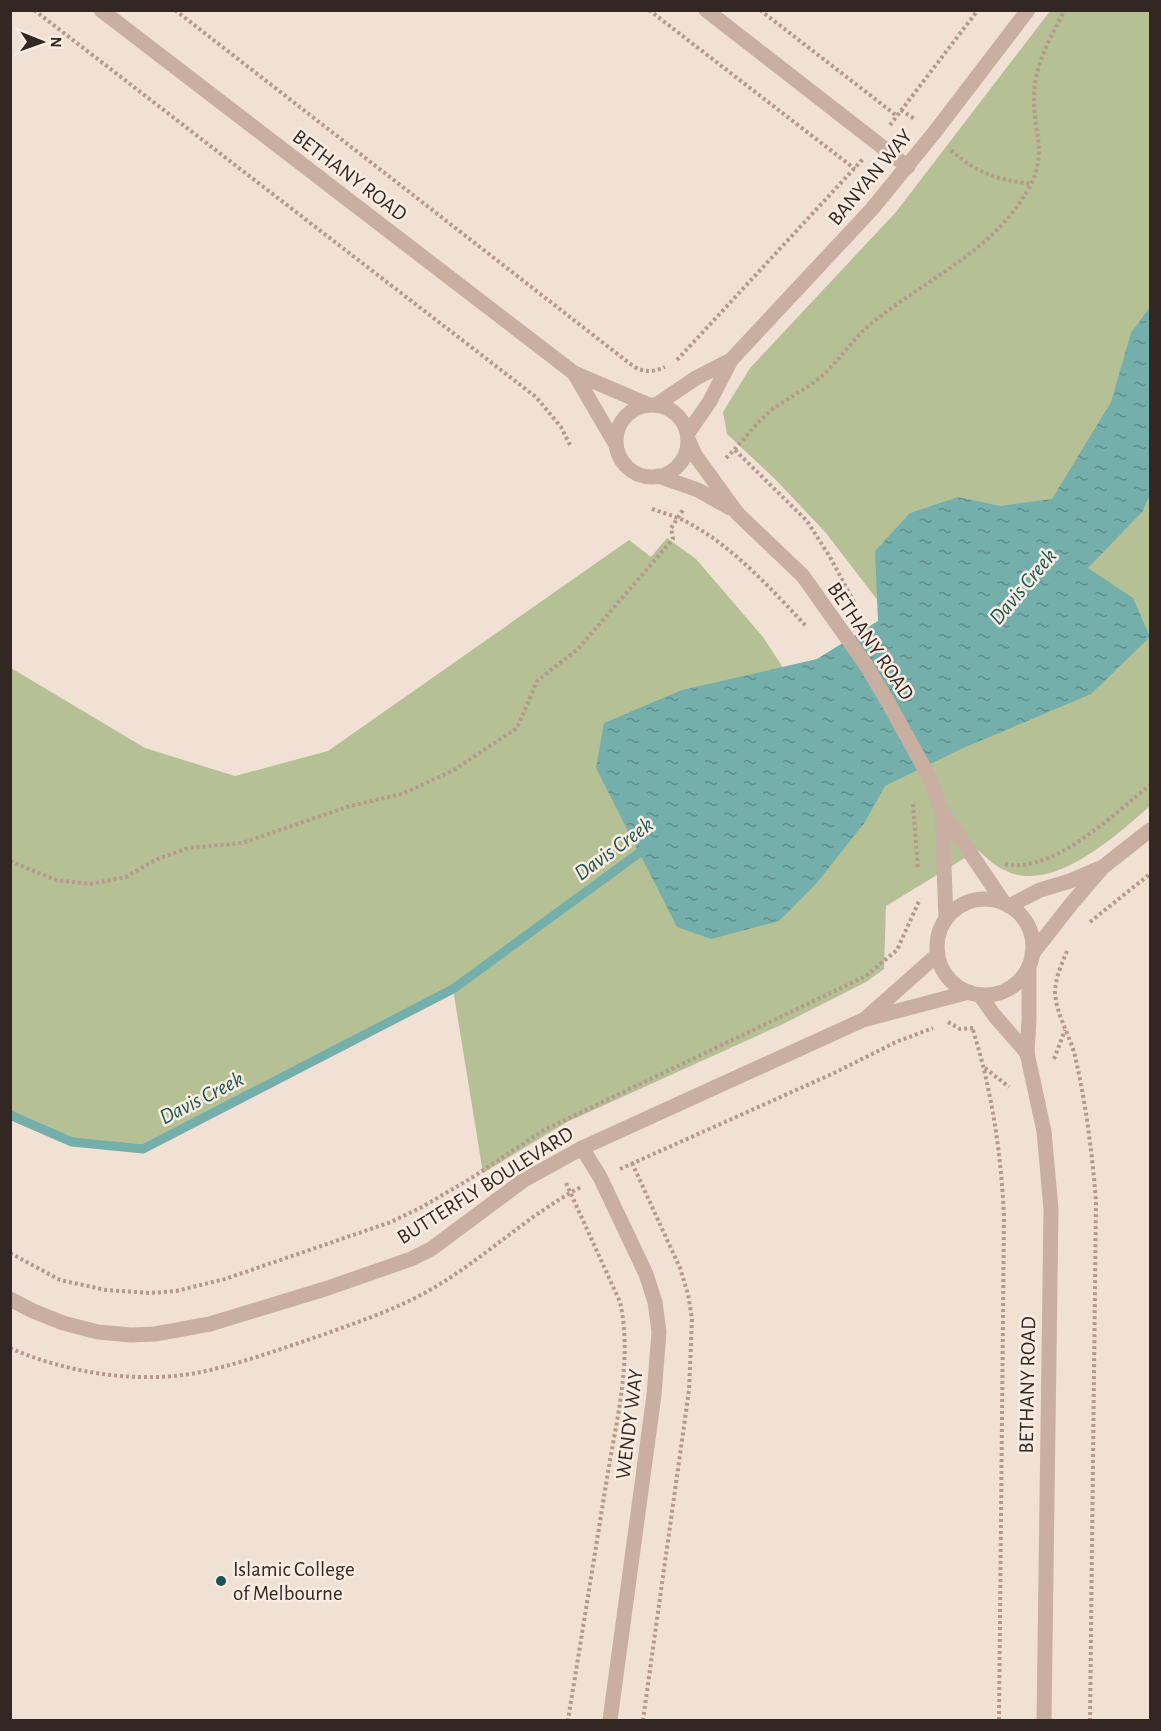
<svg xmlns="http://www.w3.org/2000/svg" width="1161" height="1731" font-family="'Alegreya Sans',sans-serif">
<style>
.green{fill:#b6c095}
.water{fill:url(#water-ripples)}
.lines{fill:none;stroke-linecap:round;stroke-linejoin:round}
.stream{stroke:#74afab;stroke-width:9}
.path{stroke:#b5998c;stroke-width:4;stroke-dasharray:3 3;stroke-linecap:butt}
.minor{stroke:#c9afa1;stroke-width:15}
.tertiary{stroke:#c9afa1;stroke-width:15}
.poi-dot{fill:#195653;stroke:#f9ece1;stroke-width:2}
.labels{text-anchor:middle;stroke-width:5;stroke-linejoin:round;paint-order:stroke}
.street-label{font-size:21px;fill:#332724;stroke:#f9ece1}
.poi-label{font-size:21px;fill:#332724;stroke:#f9ece1;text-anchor:start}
.water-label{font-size:22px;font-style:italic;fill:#195653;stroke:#f9ece1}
</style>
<defs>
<pattern id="water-ripples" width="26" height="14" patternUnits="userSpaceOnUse" patternTransform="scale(1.5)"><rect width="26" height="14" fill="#74afab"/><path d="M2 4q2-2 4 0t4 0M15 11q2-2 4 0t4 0" fill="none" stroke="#608e8b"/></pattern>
</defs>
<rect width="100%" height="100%" fill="#f1e1d5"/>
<path class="green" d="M1050,11h100v795c-35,30 -97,89 -146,64 -11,-5 -18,-13 -26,-20l-92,56 -2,63 -18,13 -85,43 -214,97 -84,51 -30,-184 -310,160 -71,-7 -61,-27v-447l134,80 90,28 93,-25 301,-211 22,17 16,-19 29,21 67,78 69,106 60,-124 -66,-86 -50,-53 -49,-46 -4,-22 27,-44 146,-156z"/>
<path class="water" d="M1150,307v187l-7,17 -55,57 45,30 17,39 -59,57 -130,55 -76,37 -20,36 -49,62 -37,37 -68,18 -34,-12 -81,-159 8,-45 78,-33 135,-31 61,-38 -3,-70 35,-38 48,-16 42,9 52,-7 59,-97 20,-69z"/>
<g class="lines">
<path class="stream" d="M10,1115l62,27 71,7 310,-160 197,-144"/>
<g class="path">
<path d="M34,10l502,387 25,30 10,20"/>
<path d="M175,10l458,356c11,7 21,6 32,1"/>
<path d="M649,10l206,159"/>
<path d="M760,10l137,106"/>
<path d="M901,110l15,10"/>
<path d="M890,125l88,-115"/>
<path d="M951,150c26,24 46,29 80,34"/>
<path d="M677,360l186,-201"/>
<path d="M735,450l72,71 23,36 25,47"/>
<path d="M726,458c17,-16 29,-35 47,-49 16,-12 34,-20 49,-33 18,-16 31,-38 50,-53 55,-45 125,-73 159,-139 15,-30 4,-50 3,-80 -2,-35 15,-64 31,-94"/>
<path d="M652,509c12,4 25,8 35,13 47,25 84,67 120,105"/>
<path d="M913,804l5,65"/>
<path d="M10,861l46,19 34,4 36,-7 29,-17 33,-12 54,-5 108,-37 52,-12 52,-24 63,-42 20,-47 41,-32 95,-110 -2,-11 12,-18"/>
<path d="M1005,864c49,10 110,-51 145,-79"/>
<path d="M1090,922l60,-48"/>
<path d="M1067,951c-5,12 -11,26 -12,39 0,23 15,45 20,66 11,48 17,96 21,145l-6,519"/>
<path d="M948,1022l12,7 14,-1"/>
<path d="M973,1030c19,61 28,123 31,186l-5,504"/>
<path d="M1054,1059l11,-29"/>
<path d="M985,1068l24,19"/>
<path d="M632,1163l48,105 8,26 4,25 -3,71 -46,330"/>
<path d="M620,1169l212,-95 64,-32 37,-14"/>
<path d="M566,1183l54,119c13,57 -4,119 -13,176 -13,81 -26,162 -39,242"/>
<path d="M10,1253l50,27 46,10 44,3 26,-2 49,-12 166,-57 31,-15 51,-30 71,-47 322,-154 31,-26 23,-51"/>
<path d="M10,1348c59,26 133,37 196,23 39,-9 78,-23 116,-36 39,-14 78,-27 113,-48 51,-30 93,-72 146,-100"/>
</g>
<g class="minor">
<path d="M706,10l202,157"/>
<path d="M656,405l40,-27 35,-18"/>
<path d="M688,433l22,-32 21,-41 141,-151 62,-76 94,-123"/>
<path d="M1009,906l31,-16 30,-9 28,-12"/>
<path d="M1032,954l40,-51 31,-36 47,-37"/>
<path d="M866,1018l72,-64"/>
<path d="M582,1148l18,29 46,97 9,28 4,30 -5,63 -44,325"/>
<path d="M10,1299l23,12 30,12 35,9 33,3 24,-1 55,-10 118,-36 83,-29 20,-10 93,-69 58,-32 281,-128 106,-28"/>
</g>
<g class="tertiary">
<path d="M101,10l473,363 75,32"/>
<path d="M574,373l42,72"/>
<circle cx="652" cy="441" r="36"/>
<path d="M688,439l7,16 42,58 66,63 63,89 22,37 40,73 14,36 62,92"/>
<path d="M658,476l40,14 32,18"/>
<path d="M942,811l4,108"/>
<circle cx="985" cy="947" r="48"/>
<path d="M1029,966v54l-2,33 17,78 7,78 -7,511"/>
<path d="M980,995l14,20 33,38"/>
</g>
</g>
<circle class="poi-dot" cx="221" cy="1581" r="6"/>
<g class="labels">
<g class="street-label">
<text transform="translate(350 175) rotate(37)" y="7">BETHANY ROAD</text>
<text transform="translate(870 177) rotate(-50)" y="7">BANYAN WAY</text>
<text transform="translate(871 641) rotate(56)" y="7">BETHANY ROAD</text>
<text transform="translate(485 1185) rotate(-32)" y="7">BUTTERFLY BOULEVARD</text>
<text transform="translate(1027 1385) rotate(-89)" y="7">BETHANY ROAD</text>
<text transform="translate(629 1424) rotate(-83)" y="7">WENDY WAY</text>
</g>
<g class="poi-label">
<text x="233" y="1576">Islamic College<tspan x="233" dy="24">of Melbourne</tspan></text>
</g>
<g class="water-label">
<text transform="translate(1022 586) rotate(-50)" y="8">Davis Creek</text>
<text transform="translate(613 848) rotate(-36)" y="8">Davis Creek</text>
<text transform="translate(201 1097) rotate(-27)" y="8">Davis Creek</text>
</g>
</g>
<rect width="1161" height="1731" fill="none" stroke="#332724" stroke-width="24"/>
<g transform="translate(42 42) rotate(91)" stroke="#f9ece1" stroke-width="4.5" paint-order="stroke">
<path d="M0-4.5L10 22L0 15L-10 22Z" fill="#332724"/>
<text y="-9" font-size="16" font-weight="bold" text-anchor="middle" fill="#332724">N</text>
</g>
</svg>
